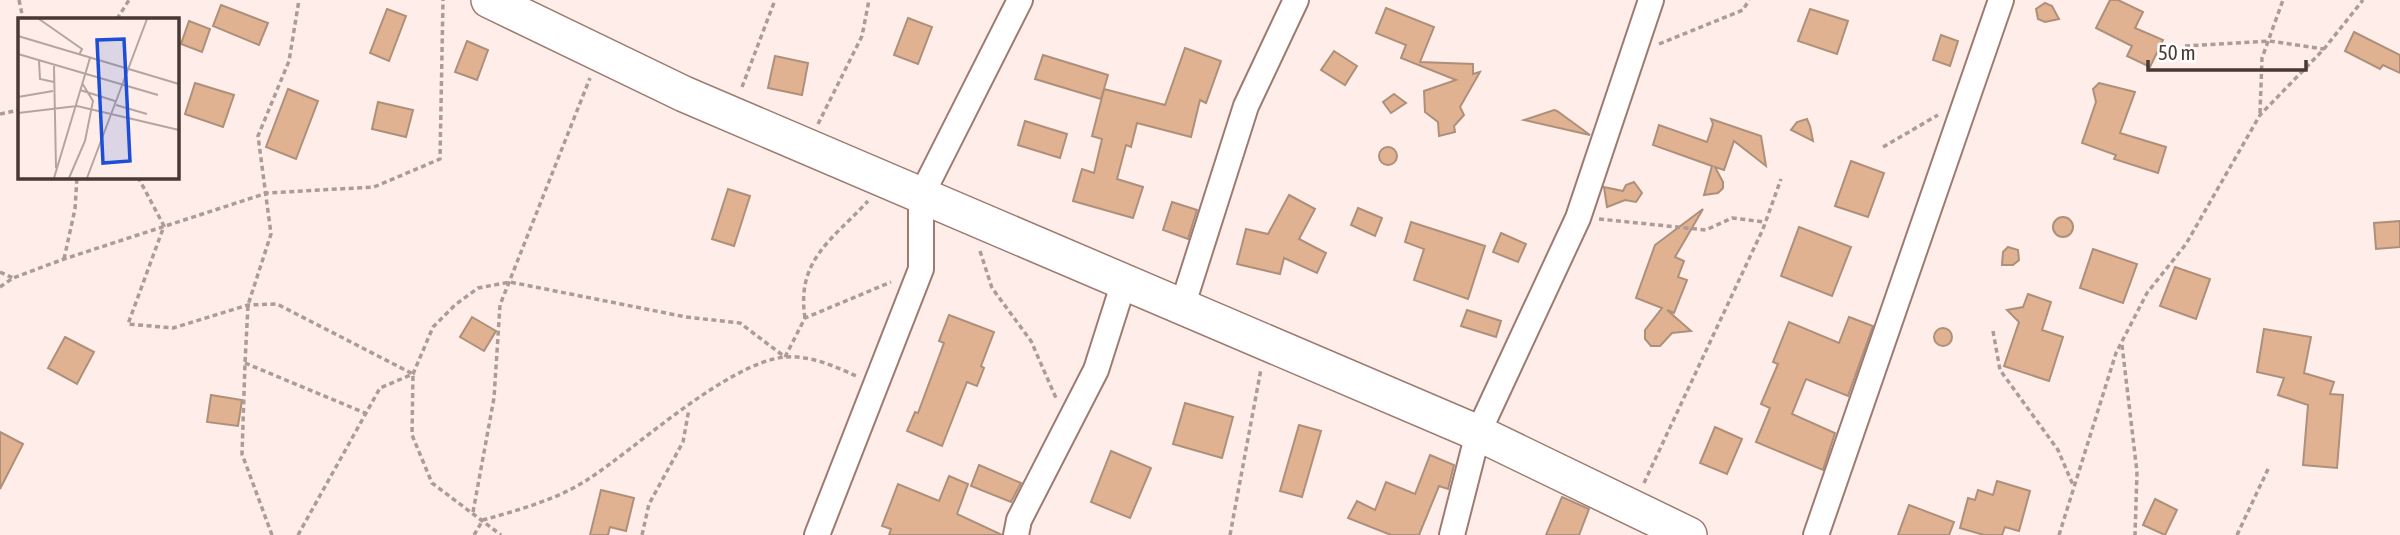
<svg xmlns="http://www.w3.org/2000/svg" width="2400" height="535" font-family="'Asap Condensed',sans-serif">
<style>
.building{fill:#e0b292;stroke:#ae907a;stroke-width:2}
.lines{fill:none;stroke-linecap:round;stroke-linejoin:round}
.minor-casing{stroke:#9e7a70;stroke-width:28}
.highway-casing{stroke:#9e7a70;stroke-width:38}
.path{stroke:#ac9c97;stroke-width:3.5;stroke-dasharray:5 3.5;stroke-linecap:butt}
.minor{stroke:#fff;stroke-width:24}
.highway{stroke:#fff;stroke-width:35}
.inset-road{fill:none;stroke:#b5a5a1;stroke-width:2}
.view{fill:#1d4ed8;fill-opacity:0.15;stroke:#1d4ed8;stroke-width:3.5}
.inset-edge{fill:none;stroke:#483934;stroke-width:3.5}
</style>
<rect width="100%" height="100%" fill="#feede9"/>
<g class="building">
<path d="M2110,0h8l25,12 -8,16 28,12 -13,27 -23,-11 5,-10 -36,-18z"/>
<path d="M2045,3l7,3 7,13 -14,3 -7,-3 -2,-10z"/>
<path d="M221,5l47,18 -9,22 -46,-19z"/>
<path d="M1386,8l48,19 -14,35 53,2v10l7,-2 -20,35 4,8 -10,11 1,6 -16,4 -1,-14 -13,-10 -1,-21 32,-11 -55,-22 5,-13 -30,-12z"/>
<path d="M387,9l19,7 -17,45 -19,-8z"/>
<path d="M1810,9l38,12 -11,33 -39,-13z"/>
<path d="M908,18l24,9 -14,37 -24,-9z"/>
<path d="M189,21l21,8 -8,23 -21,-8z"/>
<path d="M2354,32l46,23v18l-17,-8 -3,4 -35,-18z"/>
<path d="M1941,35l17,6 -8,25 -17,-6z"/>
<path d="M467,41l21,9 -11,30 -22,-8z"/>
<path d="M1185,48l36,13 -15,42 -6,-3 -9,37 -54,-14 -6,24 -5,-2 -9,34 26,8 -10,31 -60,-17 9,-32 12,4 8,-34 -10,-3 12,-47 61,16z"/>
<path d="M1334,51l23,15 -12,19 -24,-15z"/>
<path d="M1043,55l65,20 -7,24 -66,-20z"/>
<path d="M775,56l33,7 -6,32 -34,-7z"/>
<path d="M195,83l39,12 -11,32 -38,-13z"/>
<path d="M2099,83l36,9 -15,41 46,14 -8,26 -44,-14 2,-4 -34,-12 14,-41 -3,-13z"/>
<path d="M288,89l30,12 -22,58 -30,-12z"/>
<path d="M1394,94l12,9 -15,10 -8,-11z"/>
<path d="M378,102l35,8 -7,27 -34,-8z"/>
<path d="M1554,110l3,1 33,24 -66,-15z"/>
<path d="M1711,119l50,17 5,30 -32,-25 -10,29 -9,-3 8,15v6l-5,5 -14,2 8,-29 -59,-21 6,-20 48,17 6,-18z"/>
<path d="M1807,119l3,7 3,15 -22,-11 6,-8z"/>
<path d="M1025,121l42,13 -7,24 -42,-13z"/>
<circle cx="1388" cy="156" r="9"/>
<path d="M1851,161l33,12 -16,44 -33,-11z"/>
<path d="M1634,182l8,11 -6,9 -11,-2 -18,7 -3,-20 19,4 3,-6z"/>
<path d="M728,189l22,7 -16,50 -22,-7z"/>
<path d="M1289,195l26,14 -16,30 27,14 -9,20 -33,-15 -4,16 -43,-10 9,-35 22,5z"/>
<path d="M1172,202l25,8 -9,29 -25,-9z"/>
<path d="M1358,208l24,10 -7,18 -24,-11z"/>
<path d="M1703,209l-28,48 9,4 -6,16 9,3 -13,33 -7,-3 24,21 -19,2 -12,13h-9l-6,-7v-9l17,-22 -26,-10 19,-53z"/>
<circle cx="2063" cy="227" r="10"/>
<path d="M2400,221v26l-24,2 -2,-26z"/>
<path d="M1411,222l74,24 -17,53 -54,-19 10,-31 -19,-7z"/>
<path d="M1799,227l52,20 -19,49 -51,-20z"/>
<path d="M1501,233l25,11 -8,18 -25,-10z"/>
<path d="M2008,247l10,3 1,10 -6,5h-11l1,-13z"/>
<path d="M2093,249l44,15 -14,39 -43,-15z"/>
<path d="M2175,267l35,12 -14,40 -36,-13z"/>
<path d="M2028,294l23,8 -9,28 21,7 -14,44 -45,-15 15,-44 -12,-12 16,-3z"/>
<path d="M1467,310l34,11 -5,16 -35,-11z"/>
<path d="M949,315l45,17 -13,34 3,2 -7,18 -10,-4 -25,64 -35,-15 8,-19 3,1 26,-70 -5,-2z"/>
<path d="M472,317l24,14 -12,20 -24,-14z"/>
<path d="M1849,317l24,9 -25,70 -42,-17 -14,35 43,19 -12,37 -67,-28 14,-34 -9,-4 17,-40 -5,-2 16,-40 50,21z"/>
<circle cx="1943" cy="337" r="9"/>
<path d="M2264,329l47,8 -7,36 30,9 -4,12 13,1 -6,73 -34,-3 5,-60 -30,-10 6,-17 -27,-6z"/>
<path d="M65,337l29,15 -17,32 -29,-16z"/>
<path d="M211,395l31,5 -4,26 -31,-4z"/>
<path d="M1185,403l48,14 -11,41 -49,-14z"/>
<path d="M1299,425l22,6 -19,66 -22,-6z"/>
<path d="M1715,427l27,12 -15,35 -27,-11z"/>
<path d="M0,432l23,12 -23,45z"/>
<path d="M1111,451l40,17 -21,50 -39,-16z"/>
<path d="M1430,455l24,10 -6,24 -9,-3 -20,49h-28l-43,-17 9,-17 18,9 11,-28 29,12z"/>
<path d="M979,465l42,18 -10,19 -40,-16z"/>
<path d="M949,476l19,8 -11,30 45,21h-113l2,-6 -9,-3 16,-42 41,17z"/>
<path d="M1997,481l33,10 -11,40 -14,-4 -3,8h-18l-24,-7 8,-30 7,2 3,-10 15,5z"/>
<path d="M601,490l33,8 -8,33 -16,-4 -2,8h-18z"/>
<path d="M1562,497l27,12 -10,26h-33z"/>
<path d="M2155,499l22,11 -12,25 -22,-10z"/>
<path d="M1909,505l45,17 -5,13h-51z"/>
</g>
<g class="lines">
<g class="minor-casing">
<g id="minor">
<path d="M1182,307l64,-201 50,-106"/>
<path d="M817,535l104,-266v-73l99,-196"/>
<path d="M1016,535l3,-15 77,-150 28,-88"/>
<path d="M1452,535l26,-102 100,-215 73,-218"/>
<path d="M1816,535l185,-535"/>
</g>
</g>
<g class="highway-casing">
<path id="highway" d="M489,0l195,94 794,339 211,102"/>
</g>
<g class="path">
<path d="M19,0l4,19"/>
<path d="M117,19l12,-19"/>
<path d="M1659,44l84,-34 6,-10"/>
<path d="M2185,46l84,-5 55,8"/>
<path d="M742,87l33,-87"/>
<path d="M2260,113l2,-55 21,-58"/>
<path d="M0,114l19,-4"/>
<path d="M818,124l44,-88 7,-36"/>
<path d="M1883,147l55,-32"/>
<path d="M138,177l26,49 -36,98 45,4 75,-23 29,-1 136,70 -1,61 20,48 69,52"/>
<path d="M1599,219l107,11 26,-12 33,4"/>
<path d="M980,251l12,37 39,53 25,57"/>
<path d="M64,259l11,-50 2,-32"/>
<path d="M0,272l13,6"/>
<path d="M0,287l13,-9 51,-19 203,-66 107,-6 66,-28 3,-159"/>
<path d="M805,318c-9,-58 27,-78 63,-117"/>
<path d="M1993,331l7,39 58,80 15,35"/>
<path d="M2122,345l15,127 -2,63"/>
<path d="M785,357l20,-39 86,-36"/>
<path d="M245,363l120,50"/>
<path d="M1644,483l119,-254 18,-50"/>
<path d="M473,512l21,-114 6,-93 90,-227"/>
<path d="M272,535l-30,-81 3,-91 3,-58 23,-71 -13,-98 31,-75 10,-61"/>
<path d="M298,535l82,-147 33,-14 20,-47 22,-22 23,-17 32,-6 176,35 54,6 45,34"/>
<path d="M474,535l9,-15c35,-10 73,-20 104,-40 51,-33 140,-117 198,-123 24,-2 50,9 71,19"/>
<path d="M642,535l7,-31 34,-62 6,-33"/>
<path d="M1230,535l31,-166"/>
<path d="M2059,535l57,-182 31,-60 39,-49 74,-129 64,-66 39,-49"/>
<path d="M2237,535l32,-68"/>
</g>
<use href="#minor" class="minor"/>
<use href="#highway" class="highway"/>
</g>
<g transform="translate(18 18)">
<rect width="161" height="161" fill="#feede9"/>
<path class="inset-road" d="M21,1l43,30 -3,6M0,18l161,48M0,36l140,41M21,43l1,18 14,3M36,48l2,102M62,72l35,11M0,79l35,-6M98,87l31,9M0,95l59,-7 102,24M36,160l36,-120M51,160l16,-37 8,-40 -11,-18M69,160l60,-159"/>
<path class="view" d="M106,21l6,122 -27,2 -6,-123z"/>
<rect width="161" height="161" class="inset-edge"/>
</g>
<path d="M2148 60v10h158v-10" fill="none" stroke="#483934" stroke-width="3.5"/>
<text x="2158" y="60" font-size="21" fill="#483934" stroke="#ffffff" stroke-width="5" paint-order="stroke">50 m</text>
</svg>
